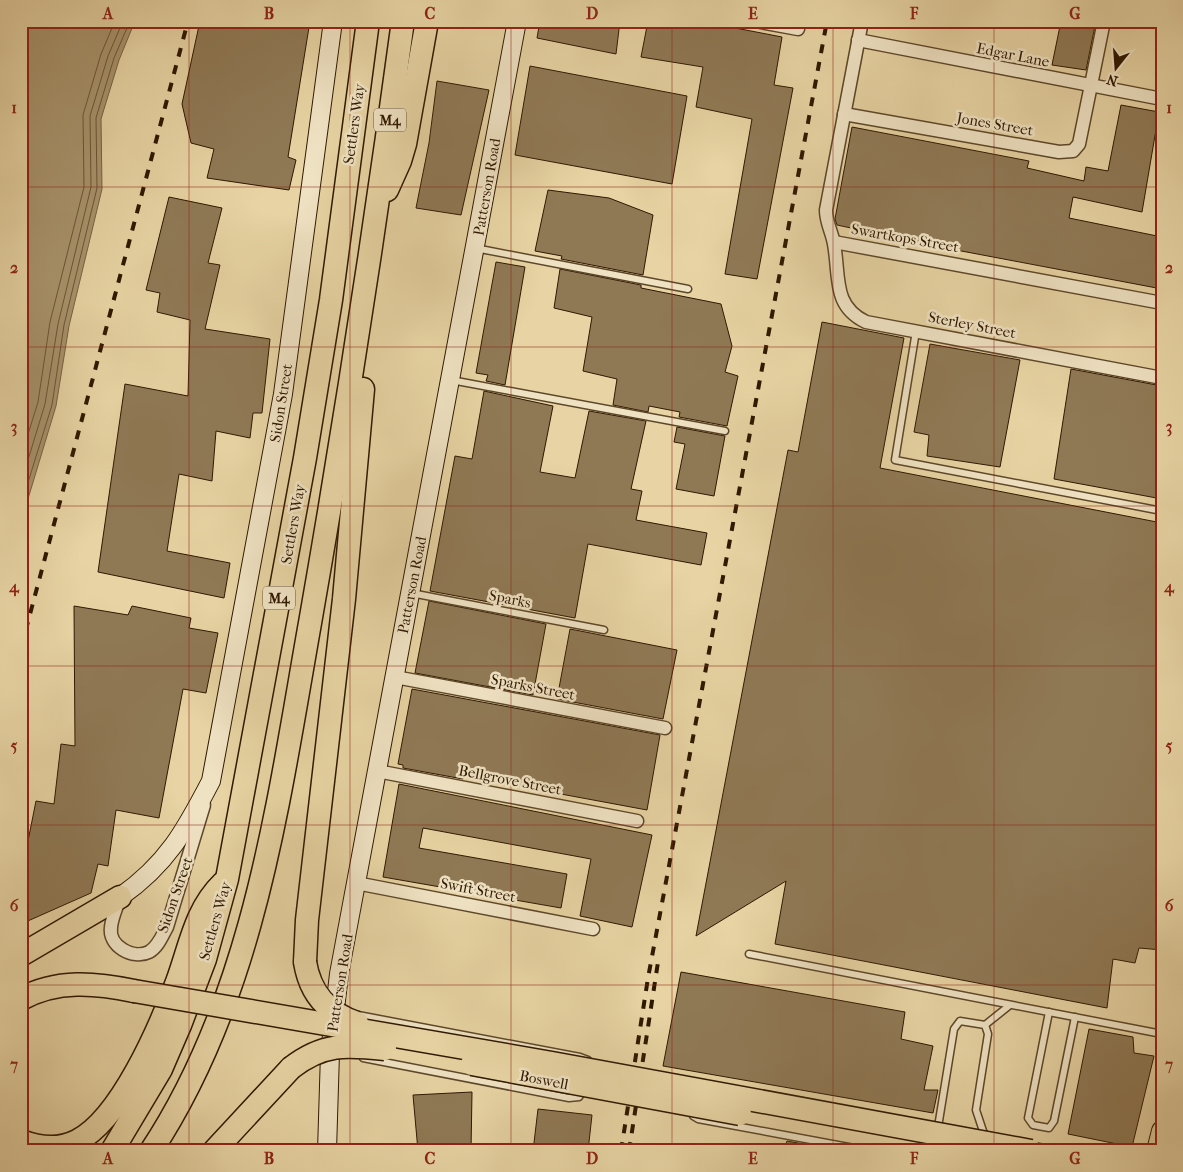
<svg xmlns="http://www.w3.org/2000/svg" width="1183" height="1172" font-family="'IM FELL French Canon',serif">
<style>
.water{fill:#a8936c;stroke:#786241}
.lines{fill:none;stroke-linecap:round;stroke-linejoin:round}
.shore{stroke:#6c5636;stroke-width:1}
.building{fill:#8f7955;stroke:#2f1801}
.lane-casing{stroke:#5d472a;stroke-width:9}
.street-casing{stroke:#5d472a;stroke-width:15}
.secondary-casing{stroke:#2f1801;stroke-width:20}
.primary-casing{stroke:#2f1801;stroke-width:22}
.highway-casing{stroke:#2f1801;stroke-width:25}
.lane{stroke:#efe2c3;stroke-width:6}
.street{stroke:#efe2c3;stroke-width:12}
.secondary{stroke:#efe2c3;stroke-width:18}
.primary{stroke:#e7d3a3;stroke-width:20}
.highway{stroke:#e7d3a3;stroke-width:22}
.rail{stroke:#2f1801;stroke-width:4;stroke-dasharray:9 9;stroke-linecap:butt}
.highway-bridge-casing{stroke:#2f1801;stroke-width:25;stroke-linecap:butt}
.highway-bridge{stroke:#e7d3a3;stroke-width:22}
.grid{fill:none;stroke:#8f2418;stroke-width:1;stroke-opacity:0.55}
.labels{text-anchor:middle;stroke-width:5;stroke-linejoin:round;paint-order:stroke}
.shield{fill:#efe2c3;stroke:#69553b;stroke-width:1}
.shield-label{font-size:14px;font-weight:bold;fill:#2f1801}
.street-label{font-size:15px;fill:#2f1801;stroke:#efe2c3}
.neatline{fill:none;stroke:#8f2418;stroke-width:2}
.grid-label{font-size:16px;text-anchor:middle;font-weight:bold;fill:#8f2418}
</style>
<rect width="100%" height="100%" fill="#e7d3a3"/>
<filter id="stains"><feTurbulence type="fractalNoise" baseFrequency=".004" numOctaves="4"/><feColorMatrix values="0 0 0 0 .2 0 0 0 0 .09 0 0 0 0 .02 0 0 0 .5 -.17"/></filter>
<radialGradient id="worn" r=".72"><stop offset=".6" stop-color="#630" stop-opacity="0"/><stop offset="1" stop-color="#630" stop-opacity=".3"/></radialGradient>
<path class="water" d="M21,21h114l-16,39 -18,59 1,70 -33,137 -13,80 -35,116z"/>
<g class="lines">
<g class="shore">
<path d="M21,457l17,-55 12,-80 34,-135 -1,-72 18,-61 14,-33"/>
<path d="M21,483l24,-79 13,-80 33,-137 -1,-71 18,-60 15,-35"/>
<path d="M21,505l31,-100 12,-80 33,-137 -1,-70 18,-60 16,-37"/>
</g>
</g>
<g class="building">
<path d="M200,21h110l-22,136 8,3 -7,30 -82,-12 7,-29 -23,-6 -9,-39z"/>
<path d="M540,21h80l-4,33 -79,-16z"/>
<path d="M648,21h51l83,16 -8,48 19,3 -36,191 -32,-5 27,-155 -56,-12 7,-40 -62,-10z"/>
<path d="M1061,21h35l-10,49 -34,-5z"/>
<path d="M530,66l157,30 -15,88 -157,-29z"/>
<path d="M437,81l52,9 -28,125 -45,-7 13,-65z"/>
<path d="M1121,105l38,7 -17,100 -69,-15 -4,21 93,19v52l-227,-43 -98,-21 -2,-6 17,-92 177,34 -2,7 57,13 2,-14 22,4z"/>
<path d="M548,190l61,8 44,17 -10,60 -82,-16 1,-3 -27,-5z"/>
<path d="M169,197l53,11 -14,55 12,2 -15,64 65,10 -8,74h-9l-3,25 -34,-7 -4,50 -33,-7 -12,77 63,12 -6,35 -126,-26 27,-188 63,12 2,-76 -33,-8 3,-19 -14,-3z"/>
<path d="M496,262l29,5 -20,118 -19,-4 2,-6 -12,-2z"/>
<path d="M560,269l81,16v3l80,16 11,42 -7,26 13,4 -11,50 -48,-9 1,-5 -31,-6 -1,6 -35,-7 4,-26 -34,-8 9,-54 -38,-9z"/>
<path d="M822,322l82,16 -24,130 282,55v427l-23,-2 -4,15 -22,-4 -6,49 -332,-64 11,-63 -90,55 92,-486 10,2z"/>
<path d="M930,344l90,16 -20,107 -73,-11 2,-21 -15,-3z"/>
<path d="M1071,369l91,17v113l-108,-20z"/>
<path d="M484,391l69,15 -13,66 35,6 14,-67 57,10 -15,68 11,2 -6,29 71,13 -6,32 -113,-21 -13,74 -145,-27 25,-135 17,3z"/>
<path d="M677,427l48,9 -11,60 -38,-7 9,-45 -11,-2z"/>
<path d="M429,601l117,23 -13,71 -118,-22z"/>
<path d="M74,606l54,9 4,-9 59,12 -2,10 29,5 -12,60 -23,-4 -24,129 -43,-8 -8,56 -10,-2 -7,29 -70,31v-48l15,-75 18,3 7,-60 14,2z"/>
<path d="M570,629l107,21 -14,69 -106,-20z"/>
<path d="M412,689l248,46 -13,75 -183,-34 -1,3 -60,-11v-3l-5,-1z"/>
<path d="M399,784l253,51 -20,92 -52,-11 11,-57 -168,-31 -4,20 148,26 -6,34 -178,-31z"/>
<path d="M681,972l224,40 -4,27 32,7 -9,44h14l-5,23 -270,-47z"/>
<path d="M1089,1029l44,8 1,16 20,3 -22,91 -64,-13z"/>
<path d="M472,1092l-1,59h-53l-5,-56z"/>
<path d="M538,1109l54,6 -4,36h-55z"/>
<path d="M787,1141l33,6v4h-37z"/>
</g>
<g class="lines">
<g class="lane-casing">
<g id="lane">
<path d="M475,248l213,41"/>
<path d="M916,331l-21,129 267,51"/>
<path d="M451,380l274,51"/>
<path d="M411,593l193,37"/>
<path d="M749,954l413,80"/>
<path d="M1049,1012l-21,106 5,7 16,3 5,-7 21,-104"/>
<path d="M358,1015l222,42 8,3"/>
<path d="M985,1025l25,-20"/>
<path d="M363,1058l206,40 10,-1 5,-8"/>
<path d="M693,1109v7l5,3 172,32"/>
<path d="M938,1127l16,-98 6,-8 25,4 3,9 -12,76 9,27"/>
<path d="M1034,1146l25,5"/>
</g>
</g>
<g class="street-casing">
<g id="street">
<path d="M755,21l43,8"/>
<path d="M862,21l-36,189c0,13 6,22 8,34 6,32 -2,62 32,78l296,56"/>
<path d="M1157,21l5,1"/>
<path d="M858,40l304,59"/>
<path d="M844,114l215,38 14,-1 6,-7 25,-123"/>
<path d="M834,242l328,61"/>
<path d="M395,677l270,51"/>
<path d="M377,771l260,50"/>
<path d="M356,883l237,46"/>
<path d="M120,897c-3,10 -8,20 -9,30 -3,19 22,33 38,25 9,-5 13,-16 18,-25l37,-122"/>
</g>
</g>
<g class="secondary-casing">
<g id="secondary">
<path d="M120,897c47,-33 65,-66 91,-116l72,-387 50,-373"/>
<path d="M327,1151l3,-98 9,-79 178,-953"/>
</g>
</g>
<g class="primary-casing">
<path id="primary" d="M1157,1151l5,-20"/>
</g>
<g class="highway-casing">
<g id="highway">
<path d="M387,190l13,-29 5,-17 22,-123"/>
<path d="M21,955l99,-58"/>
<path d="M305,962l2,-42 37,-321 19,-210"/>
<path d="M21,999c36,-20 75,-16 113,-8"/>
<path d="M21,1141c18,7 38,9 56,0 44,-22 83,-114 100,-159 13,-35 18,-72 46,-99"/>
<path d="M112,1151l49,-82 19,-44 25,-66 22,-80 78,-421 26,-158 37,-279"/>
<path d="M151,1151c103,-156 127,-348 159,-528 35,-200 66,-401 93,-602"/>
<path d="M214,1151l77,-83"/>
</g>
</g>
<use href="#lane" class="lane"/>
<use href="#street" class="street"/>
<use href="#secondary" class="secondary"/>
<use href="#primary" class="primary"/>
<use href="#highway" class="highway"/>
<g class="rail">
<path d="M21,648l167,-627"/>
<path d="M621,1151l27,-173 179,-957"/>
<path d="M629,1151l29,-189"/>
</g>
<g class="highway-bridge-casing">
<g id="highway-bridge">
<path d="M305,962c5,31 22,51 52,61"/>
<path d="M134,991l418,72 479,88"/>
<path d="M472,1064l268,50"/>
<path d="M291,1068c32,-25 55,-23 94,-19"/>
</g>
</g>
<use href="#highway-bridge" class="highway-bridge"/>
</g>
<path class="grid" d="M189,21v1130M350,21v1130M511,21v1130M672,21v1130M833,21v1130M994,21v1130M21,187h1141M21,347h1141M21,506h1141M21,666h1141M21,825h1141M21,985h1141"/>
<g class="labels">
<g class="shield">
<rect x="374" y="108.5" width="32" height="23" rx="4"/>
<rect x="263" y="586.5" width="32" height="23" rx="4"/>
</g>
<g class="shield-label">
<text x="390" y="125">M4</text>
<text x="279" y="603">M4</text>
</g>
<g class="street-label">
<text transform="translate(1013 55) rotate(11)" y="5">Edgar Lane</text>
<text transform="translate(354 124) rotate(-82)" y="5">Settlers Way</text>
<text transform="translate(995 124) rotate(10)" y="5">Jones Street</text>
<text transform="translate(487 187) rotate(-80)" y="5">Patterson Road</text>
<text transform="translate(905 238) rotate(10)" y="5">Swartkops Street</text>
<text transform="translate(972 325) rotate(11)" y="5">Sterley Street</text>
<text transform="translate(281 403) rotate(-81)" y="5">Sidon Street</text>
<text transform="translate(293 524) rotate(-80)" y="5">Settlers Way</text>
<text transform="translate(412 585) rotate(-79)" y="5">Patterson Road</text>
<text transform="translate(510 599) rotate(11)" y="5">Sparks</text>
<text transform="translate(533 687) rotate(11)" y="5">Sparks Street</text>
<text transform="translate(510 780) rotate(11)" y="5">Bellgrove Street</text>
<text transform="translate(478 890) rotate(11)" y="5">Swift Street</text>
<text transform="translate(175 895) rotate(-71)" y="5">Sidon Street</text>
<text transform="translate(215 921) rotate(-74)" y="5">Settlers Way</text>
<text transform="translate(340 983) rotate(-81)" y="5">Patterson Road</text>
<text transform="translate(544 1080) rotate(11)" y="5">Boswell</text>
</g>
</g>
<rect width="1183" height="1172" fill="none" stroke="#e7d3a3" stroke-width="55"/>
<g transform="translate(1116 68) rotate(197)" stroke="#efe2c3" stroke-width="4" paint-order="stroke">
<path d="M0-4L9 19L0 12L-9 19Z" fill="#2f1801"/>
<text y="-8" font-size="14" font-weight="bold" text-anchor="middle" fill="#2f1801">N</text>
</g>
<rect x="28" y="28" width="1128" height="1116" class="neatline"/>
<g class="grid-label">
<text x="108" y="19">A</text>
<text x="269" y="19">B</text>
<text x="430" y="19">C</text>
<text x="592" y="19">D</text>
<text x="753" y="19">E</text>
<text x="914" y="19">F</text>
<text x="1075" y="19">G</text>
<text x="14" y="113">1</text>
<text x="1169" y="113">1</text>
<text x="14" y="273">2</text>
<text x="1169" y="273">2</text>
<text x="14" y="432">3</text>
<text x="1169" y="432">3</text>
<text x="14" y="592">4</text>
<text x="1169" y="592">4</text>
<text x="14" y="751">5</text>
<text x="1169" y="751">5</text>
<text x="14" y="911">6</text>
<text x="1169" y="911">6</text>
<text x="14" y="1070">7</text>
<text x="1169" y="1070">7</text>
<text x="108" y="1164">A</text>
<text x="269" y="1164">B</text>
<text x="430" y="1164">C</text>
<text x="592" y="1164">D</text>
<text x="753" y="1164">E</text>
<text x="914" y="1164">F</text>
<text x="1075" y="1164">G</text>
</g>
<rect width="100%" height="100%" filter="url(#stains)"/>
<rect width="100%" height="100%" fill="url(#worn)"/>
</svg>
